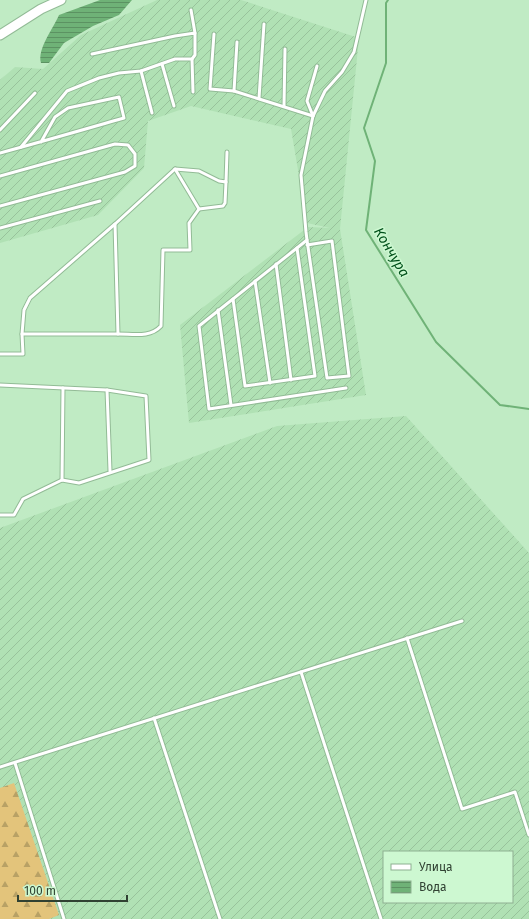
<svg xmlns="http://www.w3.org/2000/svg" width="529" height="919" font-family="'Fira Sans',sans-serif">
<style>
.industrial{fill:url(#industrial-furrows);fill-rule:evenodd}
.forest{fill:url(#forest-firs)}
.water{fill:url(#water-rules)}
.lines{fill:none;stroke-linecap:round;stroke-linejoin:round}
.stream{stroke:#6fb277;stroke-width:2}
.service-casing{stroke:#92bb96;stroke-width:5}
.secondary-casing{stroke:#92bb96;stroke-width:11}
.service{stroke:#fff;stroke-width:3}
.secondary{stroke:#fff;stroke-width:9}
.labels{text-anchor:middle;stroke-width:3;stroke-linejoin:round;paint-order:stroke}
.water-label{font-size:14px;font-style:italic;fill:#00501a;stroke:#cdf8d1}
</style>
<defs>
<pattern id="industrial-furrows" width="10" height="10" patternUnits="userSpaceOnUse"><rect width="10" height="10" fill="#b0e1b4"/><path d="M-1 1l2-2M0 10L10 0M9 11l2-2" fill="none" stroke="#98c29b"/></pattern>
<pattern id="forest-firs" width="22" height="20" patternUnits="userSpaceOnUse"><rect width="22" height="20" fill="#e3c47b"/><path d="M5 1l3.5 6h-7zM16 11l3.5 6h-7z" fill="#b8a165"/></pattern>
<pattern id="water-rules" width="6" height="5" patternUnits="userSpaceOnUse"><rect width="6" height="5" fill="#6fb277"/><path d="M0 2.5h6" fill="none" stroke="#5c9262"/></pattern>
</defs>
<rect width="100%" height="100%" fill="#c0ebc4"/>
<g class="industrial">
<path d="M157,0h84l118,38 -19,191 26,166 -177,28 -9,-98 128,-98 22,1 -23,-5 -16,-94 -100,-23 -43,15 -4,47 -46,47 -98,28v-163l15,-13 28,2 38,-34z"/>
<path d="M406,416l123,137v366h-529v-391l277,-102zM384,852h128v50h-128z"/>
</g>
<path class="forest" d="M14,783l45,132 -10,4h-49v-131z"/>
<path class="water" d="M100,0h32l-13,15 -26,11 -29,17 -15,20h-8c-4,-14 12,-34 18,-48z"/>
<g class="lines">
<path class="stream" d="M388,0l-2,3v60l-22,65 11,33 -9,69 70,112 64,63 29,4"/>
<g class="service-casing">
<g id="service">
<path d="M191,10l4,23"/>
<path d="M214,34l-4,55 24,2 79,25"/>
<path d="M192,59l1,33"/>
<path d="M162,64l12,42"/>
<path d="M141,71l11,42"/>
<path d="M234,91l3,-49"/>
<path d="M259,98l5,-74"/>
<path d="M284,106l1,-57"/>
<path d="M313,116l-6,-15 10,-35"/>
<path d="M0,130l35,-37"/>
<path d="M21,147l46,-56 32,-13 20,-5 22,-2 34,-12h17l3,-4v-22l-20,3 -83,18"/>
<path d="M0,153c41,-11 82,-23 124,-35l-5,-21 -51,11 -13,9 -14,25"/>
<path d="M0,176l115,-32 13,1 7,9v12l-10,6 -125,34"/>
<path d="M199,209l24,-3 2,-3 1,-21"/>
<path d="M0,228l100,-27"/>
<path d="M307,240l-108,86 10,83 137,-21"/>
<path d="M307,245l25,-4 17,135 -22,2 -20,-138 -1,-8 -5,-57 12,-59 12,-25 17,-19 12,-20 12,-52"/>
<path d="M276,264l15,116"/>
<path d="M255,281l15,102"/>
<path d="M233,299l12,87 70,-10 -18,-128"/>
<path d="M218,310l13,95"/>
<path d="M22,334l2,-24 6,-12 85,-74"/>
<path d="M118,334c16,0 32,4 43,-8l2,-76h27l-1,-27 10,-14 -24,-40"/>
<path d="M0,354h23l-1,-20h96l-3,-110 60,-55 24,2 20,10 7,1 1,-30"/>
<path d="M0,385l107,5 39,6 3,64 -70,23 -17,-3 -39,19 -9,16h-14"/>
<path d="M107,390l3,81"/>
<path d="M62,480l1,-92"/>
<path d="M407,638l55,171 53,-17 14,43"/>
<path d="M301,672l80,247"/>
<path d="M154,718l66,201"/>
<path d="M15,763l49,156"/>
<path d="M0,767l462,-146"/>
</g>
</g>
<g class="secondary-casing">
<path id="secondary" d="M0,35l41,-26 20,-9"/>
</g>
<use href="#service" class="service"/>
<use href="#secondary" class="secondary"/>
</g>
<g class="labels">
<g class="water-label">
<text transform="translate(392 252) rotate(59)" y="5">Кончура</text>
</g>
</g>
<rect x="383" y="851" width="130" height="52" fill="#cdf8d1" stroke="#8eaf91"/>
<rect x="391" y="864" width="20" height="6" fill="#ffffff" stroke="#8eaf91"/>
<text x="419" y="871" font-size="12" fill="#304132">Улица</text>
<rect x="391" y="881" width="20" height="12" fill="url(#water-rules)" stroke="#8eaf91"/>
<text x="419" y="891" font-size="12" fill="#304132">Вода</text>
<path d="M18 895v6h109v-6" fill="none" stroke="#304132" stroke-width="2"/>
<text x="24" y="895" font-size="12" fill="#304132" stroke="#cdf8d1" stroke-width="3" paint-order="stroke">100 m</text>
</svg>
